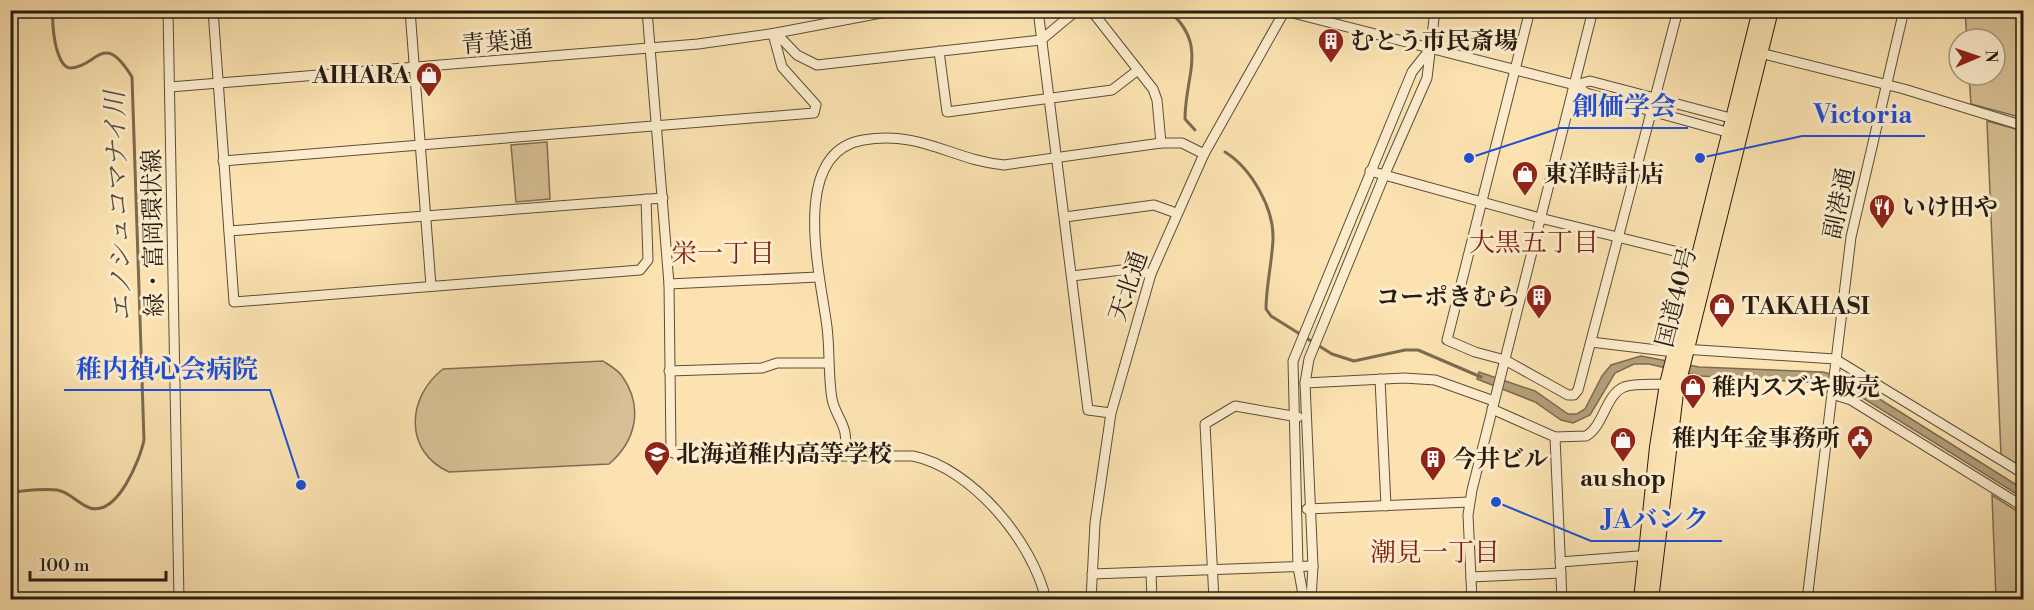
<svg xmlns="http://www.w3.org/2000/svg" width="2034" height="610" font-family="'Libre Bodoni','Noto Serif JP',serif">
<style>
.green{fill:#d7c095;stroke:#7e6e54;stroke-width:1.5}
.water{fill:#b39f7a;stroke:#7b6b50;stroke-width:1.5}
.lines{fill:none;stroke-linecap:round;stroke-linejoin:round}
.stream{stroke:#7b6b50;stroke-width:3}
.minor-casing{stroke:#5b4e3a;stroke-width:11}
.highway-casing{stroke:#261c12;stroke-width:16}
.minor{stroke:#fceccc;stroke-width:9}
.highway{stroke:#fbe2b0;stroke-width:14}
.labels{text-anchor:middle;stroke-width:6;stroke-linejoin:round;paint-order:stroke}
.poi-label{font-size:24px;font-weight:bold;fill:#261c12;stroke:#fceccc;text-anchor:start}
.street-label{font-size:24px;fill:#261c12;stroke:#fceccc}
.water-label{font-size:26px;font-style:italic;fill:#5e503c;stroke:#fceccc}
.neighbourhood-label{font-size:26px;fill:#7a1f14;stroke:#fceccc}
.leader{fill:none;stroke:#1d4ed8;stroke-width:2}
.callout-dot{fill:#1d4ed8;stroke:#fceccc;stroke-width:2}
.callout-label{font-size:26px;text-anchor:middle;font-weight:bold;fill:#1d4ed8;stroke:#fceccc;stroke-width:6;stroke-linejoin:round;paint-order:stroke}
</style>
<rect width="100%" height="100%" fill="#fbe2b0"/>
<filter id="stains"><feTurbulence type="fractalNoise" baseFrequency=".00333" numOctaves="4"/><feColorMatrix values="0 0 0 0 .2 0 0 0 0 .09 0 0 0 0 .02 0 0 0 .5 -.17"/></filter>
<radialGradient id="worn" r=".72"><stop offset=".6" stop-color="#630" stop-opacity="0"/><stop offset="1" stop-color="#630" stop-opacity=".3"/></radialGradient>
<g class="green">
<path d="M1965,11h58v107l-52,-14 -2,-29h26v-36h-28z"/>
<path d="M1987,121l36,10v337l-22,-13z"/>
<path d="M547,142l3,57 -34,3 -5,-57z"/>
<path d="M603,361c6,4 15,9 19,15 22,31 14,65 -13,88l-160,8c-46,-21 -42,-75 -6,-103z"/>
<path d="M1992,495l31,20v84h-27z"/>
</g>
<path class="water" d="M1641,356l58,11 124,5 23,6 177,111v9l-176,-110 -24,-5 -123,-7 -51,-12h-15l-19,9 -25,42 -17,8 -12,-3 -26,-18 -58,-23 2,-7 56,19 33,23h9l8,-5 17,-33 9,-11z"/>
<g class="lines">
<g class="stream">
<path d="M1168,10c41,35 17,64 17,109l10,11"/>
<path d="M1225,152c26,16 49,56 48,87 -1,24 -7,47 -7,70l5,7 61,38 22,7 51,-11h13l63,27"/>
<path d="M10,455v6"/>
<path d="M10,492c15,-1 33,-4 47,-2 13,2 21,14 33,18 28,8 50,-49 54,-68l-12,-363c-29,-47 -34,-11 -61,-9 -15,1 -21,-47 -17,-58"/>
</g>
<g class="minor-casing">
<g id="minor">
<path d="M168,10l11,590"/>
<path d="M213,10l21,292 406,-32 8,-10 -2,-61"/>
<path d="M410,10l21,276"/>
<path d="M647,10l22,274 2,168 11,4h231c59,12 120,86 133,144"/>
<path d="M1038,10l50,400 23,3"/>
<path d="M1281,10l294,75 11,8 148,41"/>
<path d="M1530,10l-83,330 28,12 30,8 63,35h6l4,-5 100,-380"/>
<path d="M776,33l21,22 20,10 224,-25 36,-30"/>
<path d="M939,51l8,61 165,-22 26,-20"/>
<path d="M1760,53l144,36 120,37"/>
<path d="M1575,85l15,-4 148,39"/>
<path d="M170,87l528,-43 78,-11 121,-23"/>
<path d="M1161,143h21l22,11"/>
<path d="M223,161l591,-48 2,-8 -34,-38 -9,-33"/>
<path d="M1370,171l170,47 163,40"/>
<path d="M1065,217l89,-12 22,8"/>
<path d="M229,231l434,-33"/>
<path d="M1072,276l58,-7 21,5"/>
<path d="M669,284l149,-7"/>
<path d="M1591,342l83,10"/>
<path d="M1683,349l152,10 189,115"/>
<path d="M669,371l93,-3 15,-5h51"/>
<path d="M1380,379l6,127"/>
<path d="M1305,383l99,-5 31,2 59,21"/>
<path d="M1832,394l19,6 173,107"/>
<path d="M1492,409l63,28 31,-1c18,-10 19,-41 38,-49 11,-4 30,-2 43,-3"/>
<path d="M1555,437l7,163"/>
<path d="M846,456c-1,-8 1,-19 -2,-27 -3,-10 -10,-19 -12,-30 -4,-24 -2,-48 -5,-72 -6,-49 -39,-174 36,-187 58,-10 89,20 141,25l157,-22 -4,-43 -4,-11 -62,-79"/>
<path d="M1307,509l162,-7"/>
<path d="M1560,562l91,-7"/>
<path d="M1151,572l1,28"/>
<path d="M1092,574l221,-8"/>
<path d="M1471,577l90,-4"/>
<path d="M1091,600l4,-77 16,-110 40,-139 53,-120 80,-142"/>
<path d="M1214,600l-9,-176 30,-18 63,11"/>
<path d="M1304,600l-6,-33 -5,-206 119,-289 19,-24"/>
<path d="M1311,600l2,-34 -8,-183 4,-24 75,-183 43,-98 8,-68"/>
<path d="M1472,600l-4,-85 4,-25 121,-480"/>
<path d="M1807,600l44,-363 53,-227"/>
</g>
</g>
<g class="highway-casing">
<g id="highway">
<path d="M1641,600l16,-153 10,-63 93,-374"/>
<path d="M1651,600l25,-207 95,-383"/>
</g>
</g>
<use href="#minor" class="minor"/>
<use href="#highway" class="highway"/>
</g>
<defs>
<g id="building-pin" transform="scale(1.35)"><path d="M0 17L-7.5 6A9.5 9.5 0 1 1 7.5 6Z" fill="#8f2418" stroke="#fceccc"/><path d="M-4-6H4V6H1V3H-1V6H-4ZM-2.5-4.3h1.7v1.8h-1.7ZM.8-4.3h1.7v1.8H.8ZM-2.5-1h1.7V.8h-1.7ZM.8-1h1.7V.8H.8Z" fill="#fff"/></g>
<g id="shop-pin" transform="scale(1.35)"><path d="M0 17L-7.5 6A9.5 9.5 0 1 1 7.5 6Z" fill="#8f2418" stroke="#fceccc"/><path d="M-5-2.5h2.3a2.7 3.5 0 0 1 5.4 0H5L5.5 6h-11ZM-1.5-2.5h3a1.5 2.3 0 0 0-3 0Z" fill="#fff"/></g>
<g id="restaurant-pin" transform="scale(1.35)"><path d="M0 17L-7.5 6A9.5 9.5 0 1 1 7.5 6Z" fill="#8f2418" stroke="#fceccc"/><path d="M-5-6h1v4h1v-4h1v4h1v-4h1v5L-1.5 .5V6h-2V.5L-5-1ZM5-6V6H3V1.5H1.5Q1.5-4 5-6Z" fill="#fff"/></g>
<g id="civic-pin" transform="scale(1.35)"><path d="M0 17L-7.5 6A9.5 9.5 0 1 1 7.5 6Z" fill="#8f2418" stroke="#fceccc"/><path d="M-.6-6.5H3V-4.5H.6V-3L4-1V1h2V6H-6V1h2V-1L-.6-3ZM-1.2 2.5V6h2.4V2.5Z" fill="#fff"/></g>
<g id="school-pin" transform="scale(1.35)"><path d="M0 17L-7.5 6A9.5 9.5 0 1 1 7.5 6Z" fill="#8f2418" stroke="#fceccc"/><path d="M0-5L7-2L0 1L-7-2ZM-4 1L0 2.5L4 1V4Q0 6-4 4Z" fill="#fff"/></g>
</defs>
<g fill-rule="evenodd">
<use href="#building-pin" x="1331" y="41"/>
<use href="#shop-pin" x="429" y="75"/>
<use href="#shop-pin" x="1525" y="174"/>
<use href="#restaurant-pin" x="1882" y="207"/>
<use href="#building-pin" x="1539" y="297"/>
<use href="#shop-pin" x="1722" y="306"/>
<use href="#shop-pin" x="1693" y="387"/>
<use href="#civic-pin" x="1860" y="438"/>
<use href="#shop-pin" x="1623" y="440"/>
<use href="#school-pin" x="657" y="454"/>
<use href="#building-pin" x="1433" y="459"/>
</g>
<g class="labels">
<g class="poi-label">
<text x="1350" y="49">むとう市民斎場</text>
<text x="410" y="83" text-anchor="end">AIHARA</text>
<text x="1544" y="182">東洋時計店</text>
<text x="1902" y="215">いけ田や</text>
<text x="1520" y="305" text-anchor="end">コーポきむら</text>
<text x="1742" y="314">TAKAHASI</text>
<text x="1712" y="395">稚内スズキ販売</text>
<text x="1840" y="446" text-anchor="end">稚内年金事務所</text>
<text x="676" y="462">北海道稚内高等学校</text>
<text x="1452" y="467">今井ビル</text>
<text x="1623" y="486" text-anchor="middle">au shop</text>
</g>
<g class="street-label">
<text transform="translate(497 42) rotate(-5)" y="8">青葉通</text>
<text transform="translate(1839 203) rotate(-78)" y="8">副港通</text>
<text transform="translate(153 233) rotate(-91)" y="8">緑・富岡環状線</text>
<text transform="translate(1128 286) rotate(-71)" y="8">天北通</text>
<text transform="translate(1676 297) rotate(-76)" y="8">国道40号</text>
</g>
<g class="water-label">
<text transform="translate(118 206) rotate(-92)" y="9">エノシュコマナイ川</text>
</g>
<g class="neighbourhood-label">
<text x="1534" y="251">大黒五丁目</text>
<text x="723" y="262">栄一丁目</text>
<text x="1435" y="561">潮見一丁目</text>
</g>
</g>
<path class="leader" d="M1469 158L1560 128H1688M1700 158L1802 136H1925M301 485L270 390H64M1496 502L1591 541H1722"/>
<g class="callout-dot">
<circle cx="1469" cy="158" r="6"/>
<circle cx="1700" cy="158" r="6"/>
<circle cx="301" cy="485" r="6"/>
<circle cx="1496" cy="502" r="6"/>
</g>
<g class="callout-label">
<text x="1624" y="115">創価学会</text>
<text x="1863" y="123">Victoria</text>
<text x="167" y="378">稚内禎心会病院</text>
<text x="1656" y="528">JAバンク</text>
</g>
<rect width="2034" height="610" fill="none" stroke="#fbe2b0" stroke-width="36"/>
<rect x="12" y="12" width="2010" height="586" fill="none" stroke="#261c12" stroke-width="3"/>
<rect x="18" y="18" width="1998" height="574" fill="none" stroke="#261c12" stroke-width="1.5"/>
<g transform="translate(1977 57) rotate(88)"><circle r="28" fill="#fceccc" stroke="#a69982" stroke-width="1.5"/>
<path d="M0-4.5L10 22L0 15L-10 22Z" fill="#8f2418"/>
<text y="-9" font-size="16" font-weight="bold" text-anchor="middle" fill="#261c12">N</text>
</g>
<path d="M30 571v9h136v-9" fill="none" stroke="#261c12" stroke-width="3"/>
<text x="39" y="571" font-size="18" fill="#261c12" stroke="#fceccc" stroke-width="4.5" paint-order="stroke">100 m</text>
<rect width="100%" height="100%" filter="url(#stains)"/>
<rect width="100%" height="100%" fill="url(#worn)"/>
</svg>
